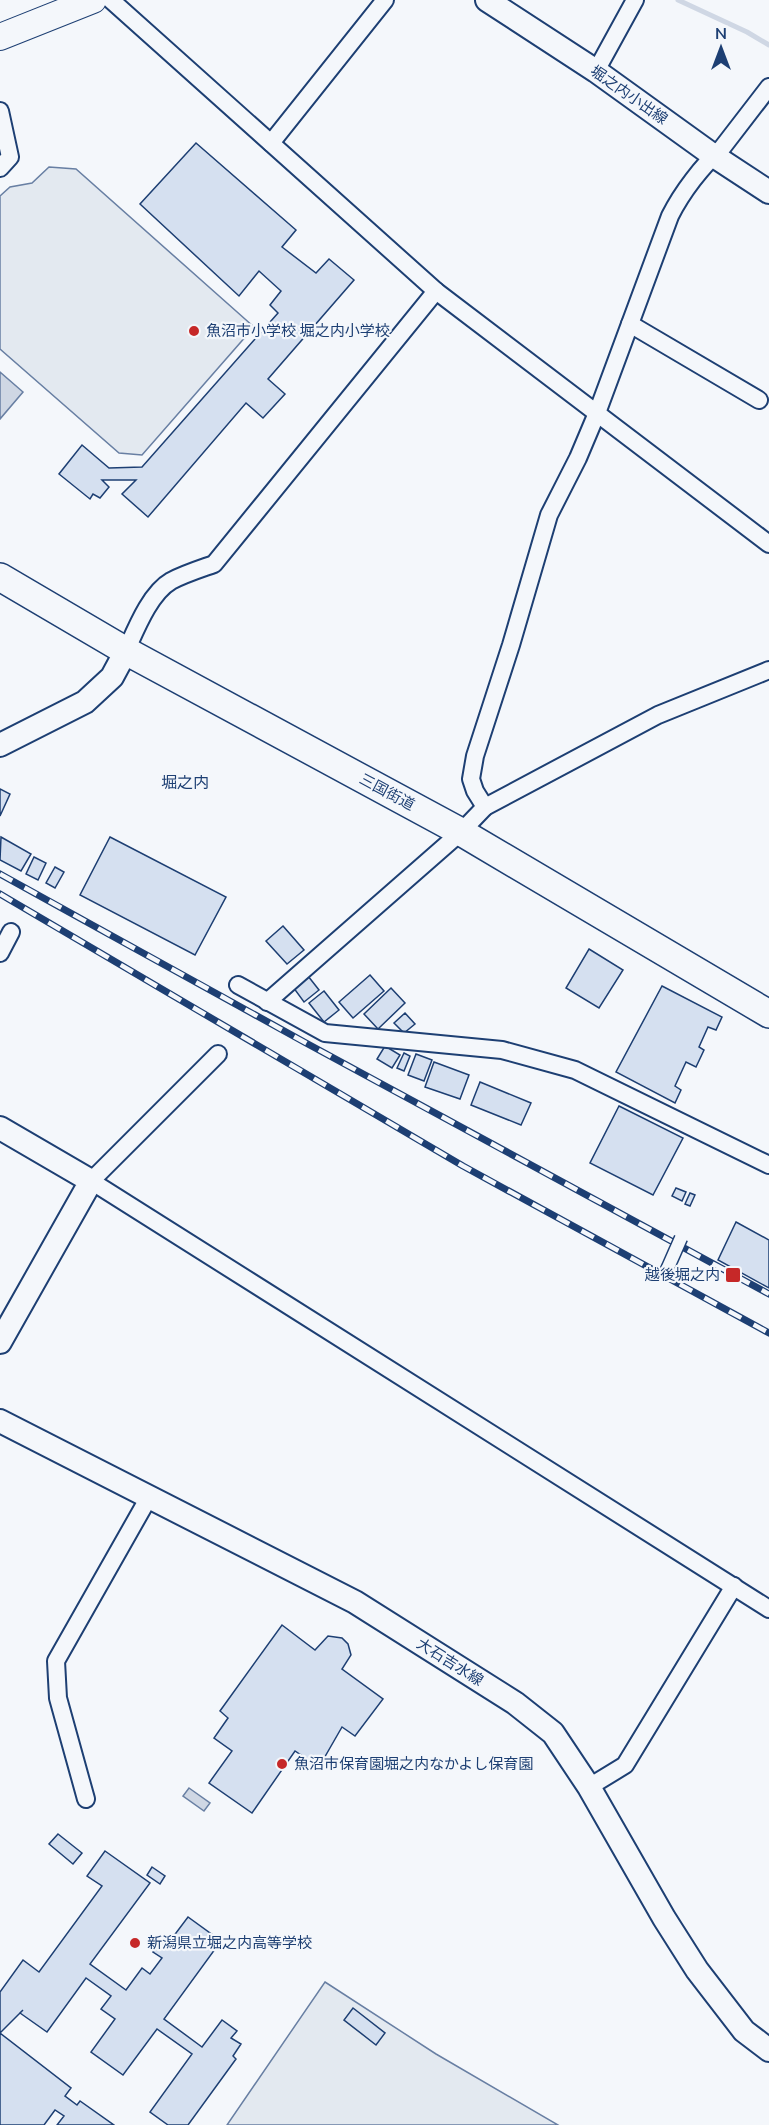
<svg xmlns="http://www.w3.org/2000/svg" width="769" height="2125" font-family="'Nunito Sans','Noto Sans JP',sans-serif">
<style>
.green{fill:#e3e9f0;stroke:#687fa3;stroke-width:1.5}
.water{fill:#cfd7e4;stroke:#687fa3;stroke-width:1.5}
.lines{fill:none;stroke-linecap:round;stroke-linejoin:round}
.stream{stroke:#cfd7e4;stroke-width:5}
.building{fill:#d5e0f0;stroke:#1d3f73;stroke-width:1.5}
.minor-casing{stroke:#1d3f73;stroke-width:20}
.secondary-casing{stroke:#1d3f73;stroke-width:26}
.primary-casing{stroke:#1d3f73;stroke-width:28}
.trunk-casing{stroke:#1d3f73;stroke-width:30}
.minor{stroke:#f4f7fb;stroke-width:16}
.secondary{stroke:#f4f7fb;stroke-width:22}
.primary{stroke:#f4f7fb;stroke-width:26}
.trunk{stroke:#f4f7fb;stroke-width:27}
.rail-casing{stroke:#1d3f73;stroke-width:7}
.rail{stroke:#f4f7fb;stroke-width:4.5;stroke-dasharray:14;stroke-linecap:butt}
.pedestrian-bridge-casing{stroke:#1d3f73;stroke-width:15;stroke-linecap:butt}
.pedestrian-bridge{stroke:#f4f7fb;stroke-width:12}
.poi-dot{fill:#c62828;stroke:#f4f7fb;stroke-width:2}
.labels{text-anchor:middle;stroke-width:4.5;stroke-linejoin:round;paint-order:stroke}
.street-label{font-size:15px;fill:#1d3f73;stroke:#f4f7fb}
.poi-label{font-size:15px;fill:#1d3f73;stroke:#f4f7fb;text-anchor:start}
.neighbourhood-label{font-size:16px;fill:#1d3f73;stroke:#f4f7fb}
</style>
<rect width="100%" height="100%" fill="#f4f7fb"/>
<g class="green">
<path d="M49,167l27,2 178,158 -112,128 -23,-2 -119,-104v-153l10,-9 22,-4z"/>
<path d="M325,1982l111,72 122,71h-331z"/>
</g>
<g class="water">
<path d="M0,372l23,20 -23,27z"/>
<path d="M189,1788l21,15 -6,8 -21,-15z"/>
</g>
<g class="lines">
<path class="stream" d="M678,0l69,32 22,13"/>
</g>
<g class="building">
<path d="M196,143l100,87 -14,17 34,26 13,-14 25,21 -86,99 17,15 -22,24 -17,-15 -98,114 -26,-23 14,-14h-34l7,7 -9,11 -7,-4 -3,5 -31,-25 23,-29 27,23 33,-1 136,-154 -8,-8 11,-14 -22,-20 -20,25 -99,-92z"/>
<path d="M0,789l10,5 -10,22z"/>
<path d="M1,837l30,17 -10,17 -21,-11z"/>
<path d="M110,837l116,60 -31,58 -115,-60z"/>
<path d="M34,857l12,6 -8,17 -12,-6z"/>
<path d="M55,867l9,5 -9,16 -9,-5z"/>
<path d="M283,926l21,24 -17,14 -21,-23z"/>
<path d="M589,949l34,21 -24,38 -33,-20z"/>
<path d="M370,975l14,16 -31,27 -14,-16z"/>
<path d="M308,976l11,14 -15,12 -11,-15z"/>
<path d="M662,986l60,31 -6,13 -8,-3 -9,20 5,3 -8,17 -10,-5 -11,24 6,4 -6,13 -59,-31z"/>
<path d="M391,988l14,15 -27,26 -14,-15z"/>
<path d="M324,991l15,19 -15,12 -15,-19z"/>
<path d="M405,1013l10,11 -11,9 -10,-10z"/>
<path d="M385,1046l15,9 -8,13 -15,-9z"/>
<path d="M404,1053l6,3 -6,15 -7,-3z"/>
<path d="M416,1054l16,6 -8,21 -16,-6z"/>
<path d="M434,1062l35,13 -9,24 -35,-12z"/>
<path d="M480,1082l51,21 -10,22 -50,-20z"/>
<path d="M619,1106l64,32 -30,57 -63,-32z"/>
<path d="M676,1188l10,4 -4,9 -10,-5z"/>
<path d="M690,1193l5,2 -5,11 -5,-2z"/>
<path d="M736,1222l33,18v48l-51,-28z"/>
<path d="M282,1625l33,25 13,-14 14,2 6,6 3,11 -9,14 41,30 -28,37 -13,-9 -23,40 -24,-16 -43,62 -43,-30 23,-32 -18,-13 14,-20 -8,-7z"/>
<path d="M58,1834l24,19 -9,11 -24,-20z"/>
<path d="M105,1851l45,32 -60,81 36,26 16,-22 8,6 12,-16 -9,-6 11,-15 6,4 18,-24 33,24 -57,78 38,28 20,-27 15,11 -6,7 10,6 -8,12 3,3 -48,66h-20l-18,-13 42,-58 -35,-25 -34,46 -32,-23 24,-33 -14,-10 10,-13 -25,-18 -39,54 -27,-19 3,-3 -23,23 71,55 -6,8 12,9 3,-4 34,24h-57l7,-9 -9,-6 -11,15h-44v-133l23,-32 16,12 63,-86 -15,-10z"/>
<path d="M152,1867l13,9 -5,8 -13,-9z"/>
<path d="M353,2008l32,25 -9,12 -32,-25z"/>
</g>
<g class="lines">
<g class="minor-casing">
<g id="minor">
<path d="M111,0l325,291 333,253"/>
<path d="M596,71l39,-71"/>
<path d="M0,111l10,46 -10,11"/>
<path d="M271,143l114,-143"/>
<path d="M630,324l129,76"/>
<path d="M126,651c10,-22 24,-58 45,-70 13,-7 29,-12 43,-17l222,-273"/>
<path d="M485,807l-10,-16 -4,-12 4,-23 36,-111 38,-130 29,-57 19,-45 73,-197c12,-24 32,-50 52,-68l47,-61"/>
<path d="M0,953l11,-21"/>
<path d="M238,985l87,48 177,17 73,20 194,95"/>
<path d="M267,1002l194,-170 24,-25 173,-92 111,-45"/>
<path d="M218,1054l-127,127 678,428"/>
<path d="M589,1787l36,-22 109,-179"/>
<path d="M86,1799l-28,-101 -2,-37 93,-164"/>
</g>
</g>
<g class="secondary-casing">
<g id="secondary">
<path d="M487,0l109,71 118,85 55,36"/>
<path d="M0,745l85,-43 27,-25 14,-26"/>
<path d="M0,1128l91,53 -91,161"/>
<path d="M0,1421l355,181 160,101 38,30 36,54 75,131 33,52 47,61 25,19"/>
</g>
</g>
<g class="primary-casing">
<path id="primary" d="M0,37l93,-37"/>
</g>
<g class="trunk-casing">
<path id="trunk" d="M0,577l126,74 335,181 308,182"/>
</g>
<use href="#minor" class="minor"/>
<use href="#secondary" class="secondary"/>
<use href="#primary" class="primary"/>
<use href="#trunk" class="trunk"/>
<g class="rail-casing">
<g id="rail">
<path d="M0,874l306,169 463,251"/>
<path d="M0,894l463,272 306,167"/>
</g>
</g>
<use href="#rail" class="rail"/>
<g class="pedestrian-bridge-casing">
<path id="pedestrian-bridge" d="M666,1272l15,-34"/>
</g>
<use href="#pedestrian-bridge" class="pedestrian-bridge"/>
</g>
<g class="poi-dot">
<circle cx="194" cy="331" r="6"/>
<rect x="725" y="1267" width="16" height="16" rx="3"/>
<circle cx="282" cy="1764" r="6"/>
<circle cx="135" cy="1943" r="6"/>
</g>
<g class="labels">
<g class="street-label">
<text transform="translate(629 95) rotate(35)" y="5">堀之内小出線</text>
<text transform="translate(387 792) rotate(28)" y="5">三国街道</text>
<text transform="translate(450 1662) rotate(32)" y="5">大石吉水線</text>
</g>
<g class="poi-label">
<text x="206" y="336">魚沼市小学校 堀之内小学校</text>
<text x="720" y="1280" text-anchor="end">越後堀之内</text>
<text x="294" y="1769">魚沼市保育園堀之内なかよし保育園</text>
<text x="147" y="1948">新潟県立堀之内高等学校</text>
</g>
<g class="neighbourhood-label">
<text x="185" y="788">堀之内</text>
</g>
</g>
<g transform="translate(721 48)" stroke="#f4f7fb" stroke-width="4.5" paint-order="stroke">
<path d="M0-4.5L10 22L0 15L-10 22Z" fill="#1d3f73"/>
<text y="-9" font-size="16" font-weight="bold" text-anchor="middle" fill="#1d3f73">N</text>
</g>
</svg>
